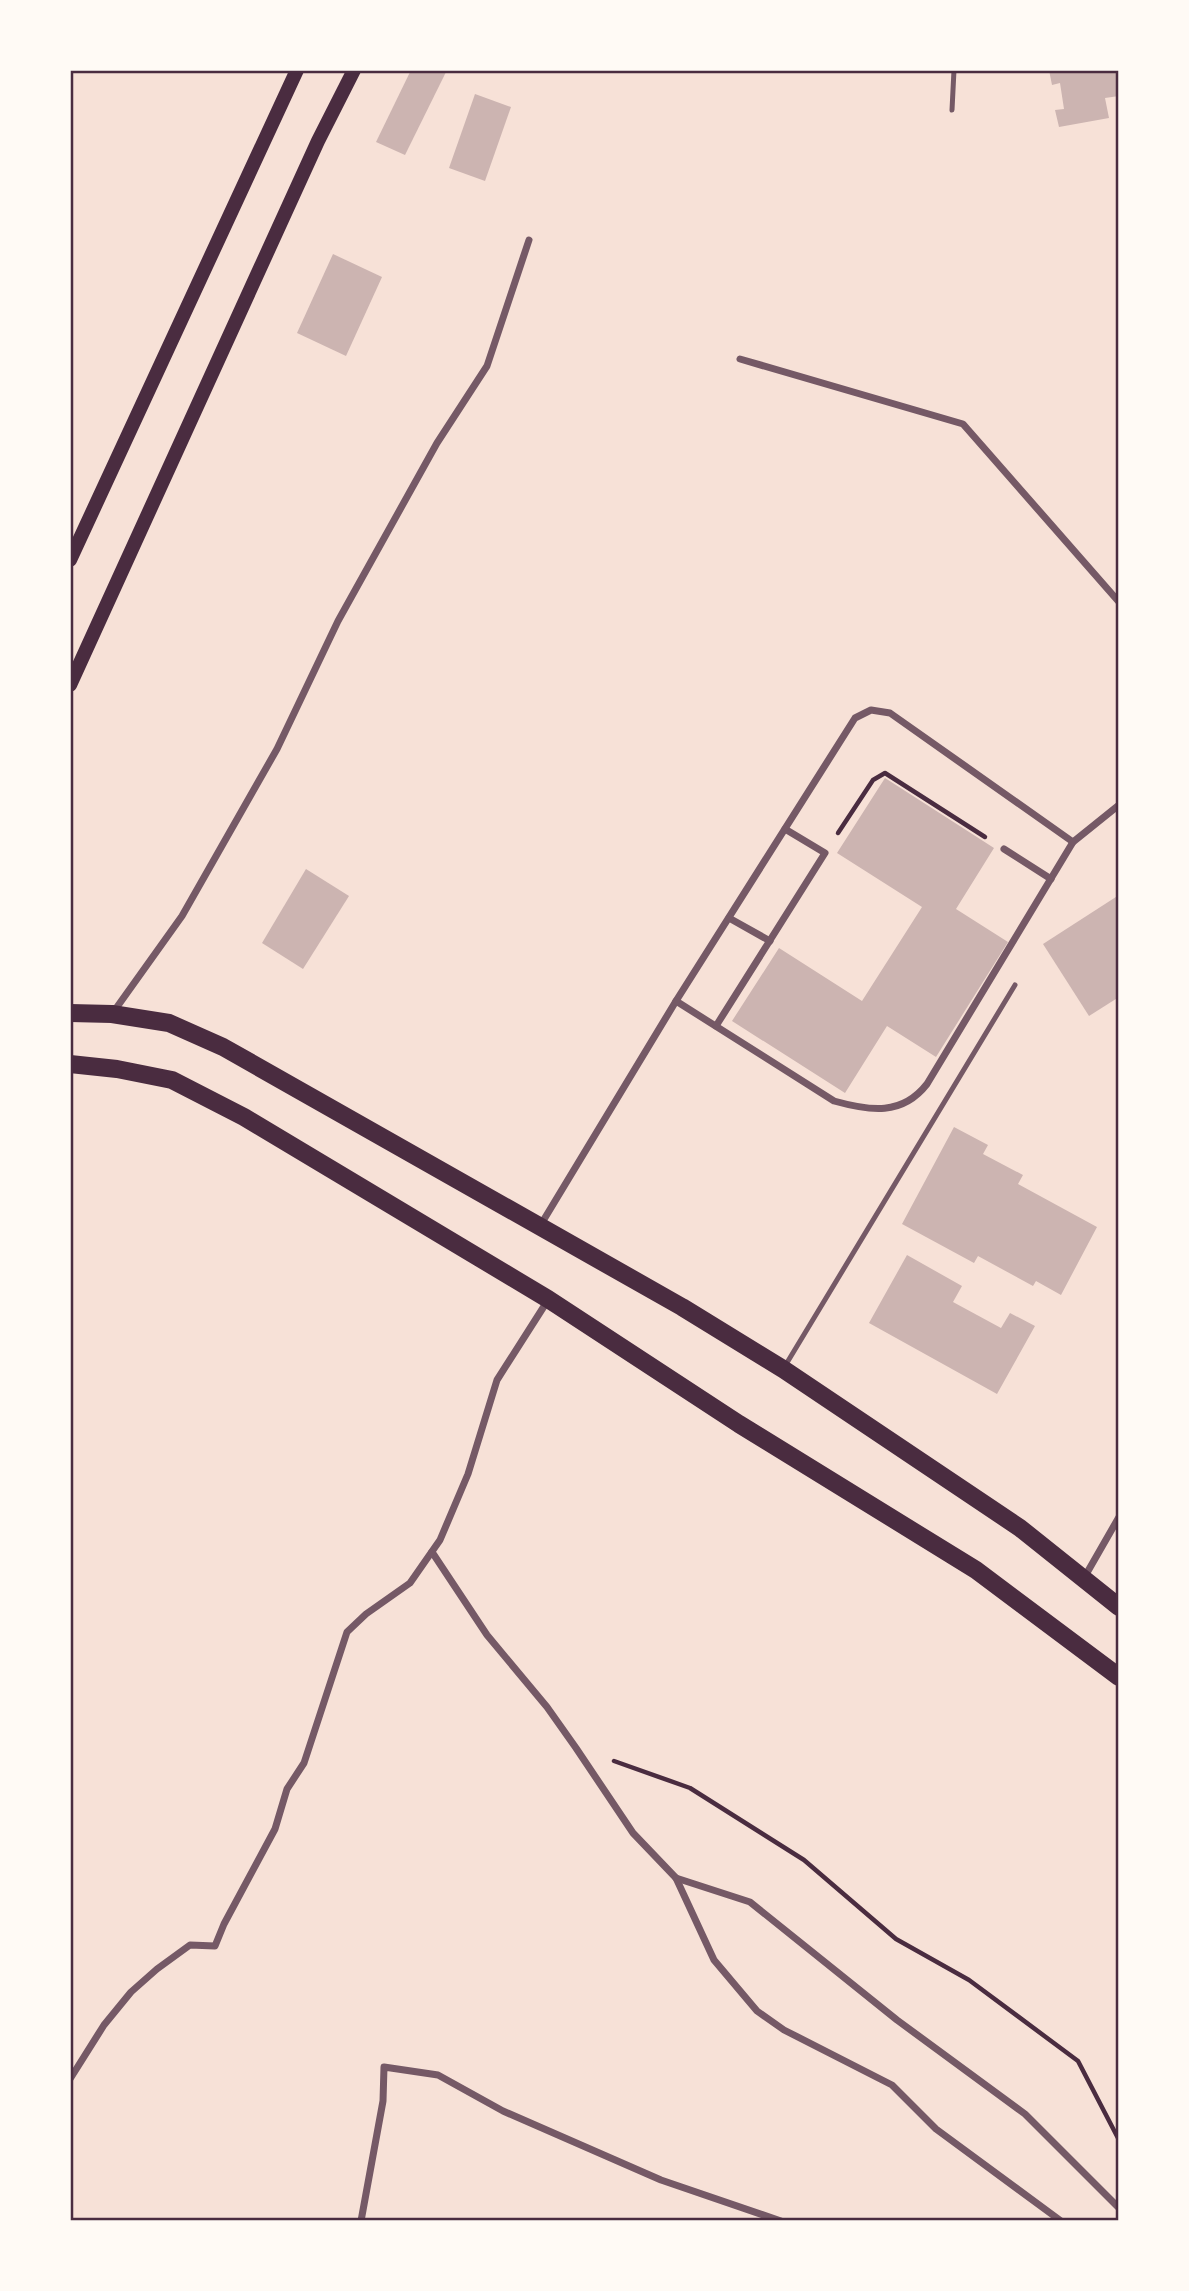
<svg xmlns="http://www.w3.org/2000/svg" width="1189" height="2291" font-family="Commissioner,sans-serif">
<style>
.building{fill:#ccb4b1}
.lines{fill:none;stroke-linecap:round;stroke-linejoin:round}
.path{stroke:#4a2c40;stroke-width:4.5}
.service{stroke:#755966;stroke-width:5}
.minor{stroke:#755966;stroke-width:7}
.secondary{stroke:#4a2c40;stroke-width:14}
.primary{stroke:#4a2c40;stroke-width:18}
.neatline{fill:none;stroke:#4a2c40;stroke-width:2.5}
</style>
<rect width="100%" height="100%" fill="#f7e1d7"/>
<g class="building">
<path d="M411,70h36l-42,85 -29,-13z"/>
<path d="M1049,70h53l1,3 13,-2 3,25 -14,2 4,20 -50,9 -4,-17 9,-1 -4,-26 -8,2z"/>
<path d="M475,94l36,13 -26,74 -36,-13z"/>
<path d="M333,254l49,23 -36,79 -49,-23z"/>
<path d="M885,778l109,70 -38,61 52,33 -72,115 -49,-31 -42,67 -113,-72 47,-73 83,53 60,-94 -85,-54z"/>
<path d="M306,869l43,27 -46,73 -41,-26z"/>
<path d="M1119,895v102l-30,19 -46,-72z"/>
<path d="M954,1127l34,18 -5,9 40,21 -5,9 79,43 -36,68 -25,-14 -3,5 -55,-30 -4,7 -72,-39z"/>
<path d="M907,1255l55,31 -9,16 48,26 9,-15 25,13 -38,68 -128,-71z"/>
</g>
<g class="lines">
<g class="path">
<path d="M838,833l35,-53 12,-7 100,64"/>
<path d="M614,1761l76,27 114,72 92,79 73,41 109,81 41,79"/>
</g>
<g class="service">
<path d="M952,110l2,-40"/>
<path d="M785,1366l230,-381"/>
</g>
<g class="minor">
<path d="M740,359l223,65 156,178"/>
<path d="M1004,849l47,30"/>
<path d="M729,918l41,23"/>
<path d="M676,1001l158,100c36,10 68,15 93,-17l146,-242 46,-37"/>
<path d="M112,1014l70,-98 95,-167 61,-128 99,-178 50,-77 42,-126"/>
<path d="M716,1026l109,-173 -40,-24"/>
<path d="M540,1226l136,-225 179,-283 16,-8 19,3 183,129"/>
<path d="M432,1552l55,83 60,72 29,41 57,85 43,45 38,82 43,51 27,19 108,55 44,44 125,92"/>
<path d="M1084,1578l35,-61"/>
<path d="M676,1878l74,24 147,118 128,94 94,94"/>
<path d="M70,2079l34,-54 27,-33 26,-23 33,-24 25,1 9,-22 51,-95 12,-40 17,-26 43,-131 19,-18 44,-31 30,-43 28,-66 29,-94 51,-80"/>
<path d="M361,2221l22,-120 1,-34 54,8 65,36 158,69 120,41"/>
</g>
<g class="secondary">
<path d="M70,560l227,-490"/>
<path d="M70,685l248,-544 36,-71"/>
</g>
<g class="primary">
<path d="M70,1013l42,1 57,9 54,24 459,260 101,62 237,159 99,79"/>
<path d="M70,1064l47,5 55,11 72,37 304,182 191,125 237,146 143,107"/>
</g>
</g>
<rect width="1189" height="2291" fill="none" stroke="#fffaf5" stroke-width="144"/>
<rect x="72" y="72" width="1045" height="2147" class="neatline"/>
</svg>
